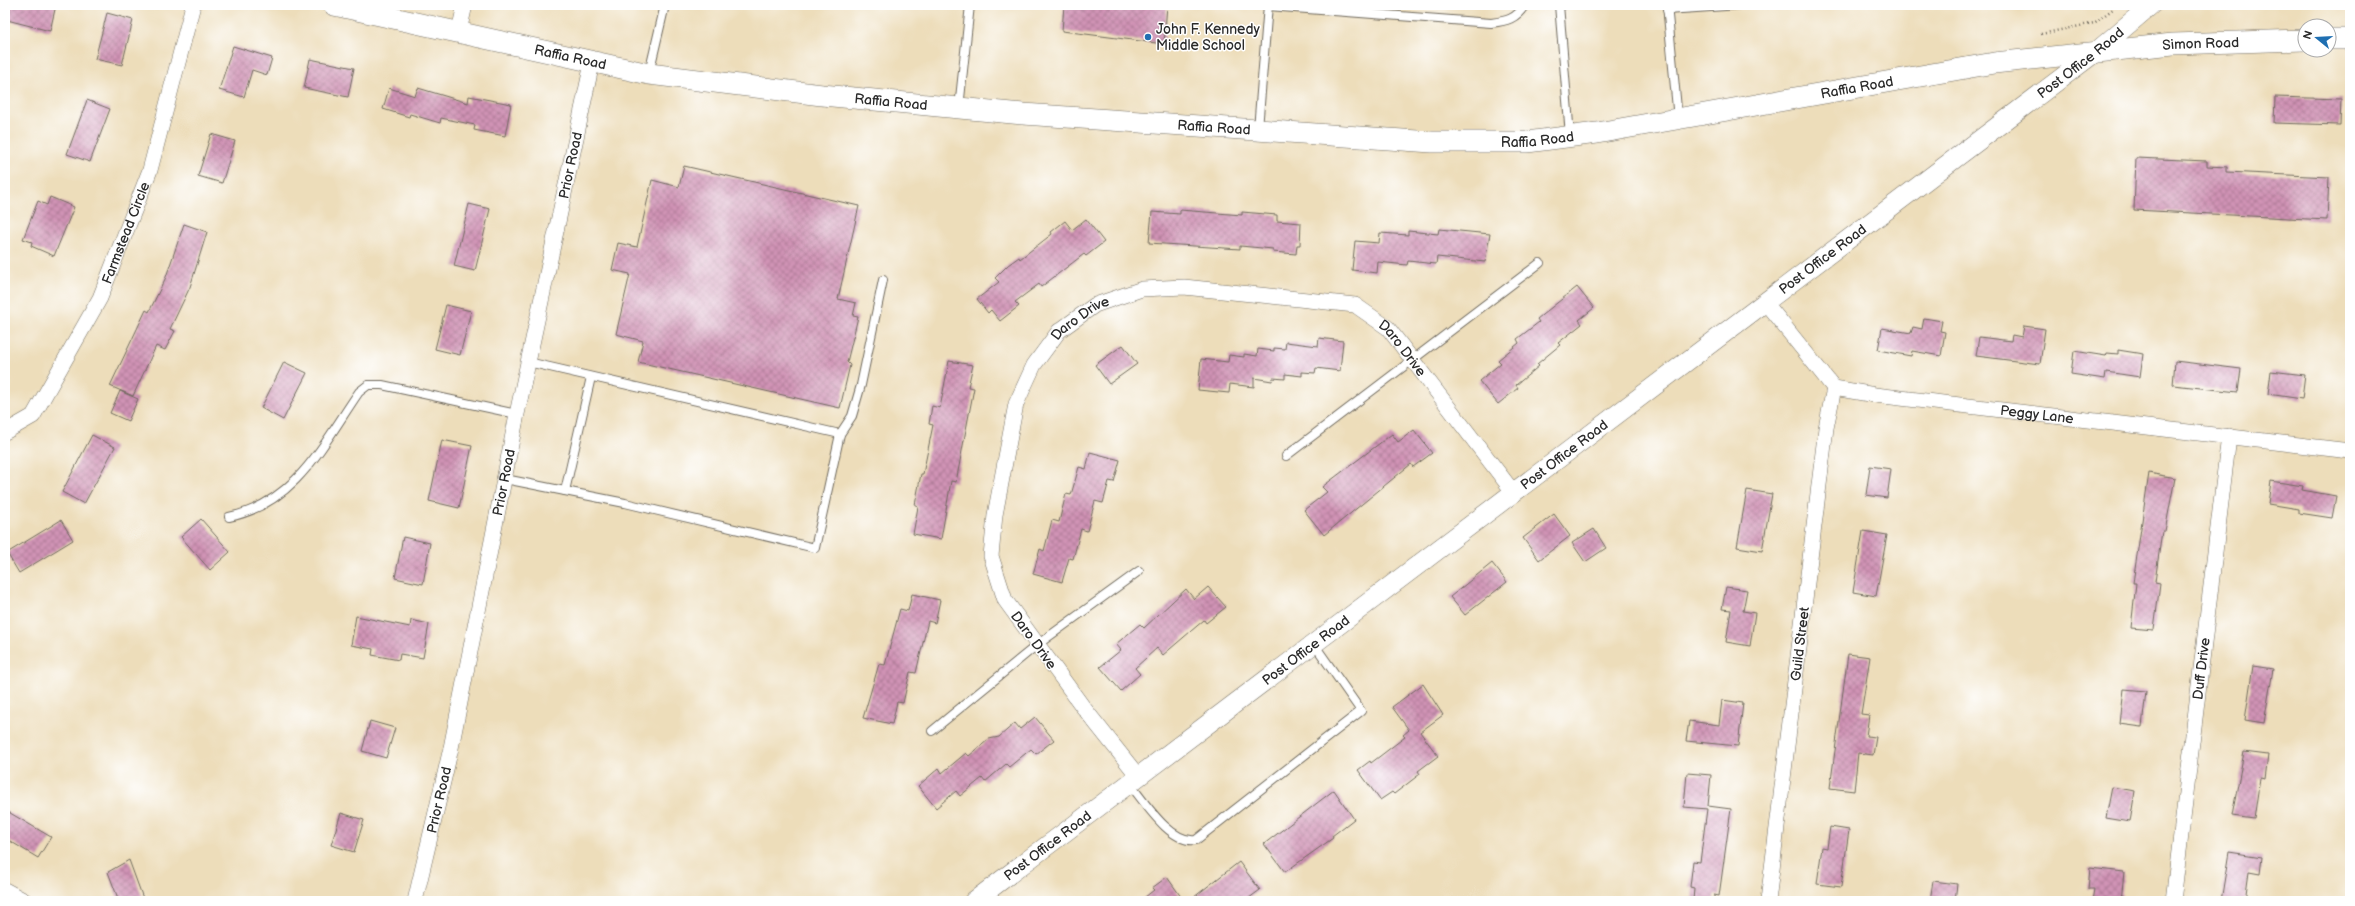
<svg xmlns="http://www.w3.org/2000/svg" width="2355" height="906" font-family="'Balsamiq Sans',sans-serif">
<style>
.building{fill:url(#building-cross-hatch)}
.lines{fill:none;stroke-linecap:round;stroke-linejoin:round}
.service-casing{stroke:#6f695d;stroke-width:10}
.minor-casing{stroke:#6f695d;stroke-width:16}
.tertiary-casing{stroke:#6f695d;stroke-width:20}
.secondary-casing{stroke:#6f695d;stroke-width:22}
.path{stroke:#6f695d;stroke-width:2.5;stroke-dasharray:1 3;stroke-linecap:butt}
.service{stroke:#fff;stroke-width:8}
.minor{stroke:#fff;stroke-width:15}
.tertiary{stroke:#fff;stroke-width:19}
.secondary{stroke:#fff;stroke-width:21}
.poi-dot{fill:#1f6fb2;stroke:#fff;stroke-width:1.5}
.labels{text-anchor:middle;stroke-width:3;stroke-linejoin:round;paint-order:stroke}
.poi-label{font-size:14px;fill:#2b2b2b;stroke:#fff;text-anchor:start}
.street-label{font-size:14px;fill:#2b2b2b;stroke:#fff}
</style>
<defs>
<pattern id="building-cross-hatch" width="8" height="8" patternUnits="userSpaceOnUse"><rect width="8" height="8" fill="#d093b5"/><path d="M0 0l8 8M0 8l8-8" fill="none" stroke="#a97893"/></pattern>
</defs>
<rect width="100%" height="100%" fill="#fff"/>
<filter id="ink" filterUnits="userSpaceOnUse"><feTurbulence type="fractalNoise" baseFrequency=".025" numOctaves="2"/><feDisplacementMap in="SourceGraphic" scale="8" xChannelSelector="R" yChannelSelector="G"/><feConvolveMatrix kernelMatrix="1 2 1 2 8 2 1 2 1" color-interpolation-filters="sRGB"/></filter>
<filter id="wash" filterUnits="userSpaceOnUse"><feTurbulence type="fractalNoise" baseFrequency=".012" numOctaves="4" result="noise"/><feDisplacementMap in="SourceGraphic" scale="16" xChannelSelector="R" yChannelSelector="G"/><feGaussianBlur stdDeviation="0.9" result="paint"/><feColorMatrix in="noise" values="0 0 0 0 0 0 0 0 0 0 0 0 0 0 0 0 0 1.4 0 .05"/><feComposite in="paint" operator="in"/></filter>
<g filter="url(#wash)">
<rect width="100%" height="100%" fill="#edddba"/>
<g id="blocks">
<g class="building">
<path d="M11,5h45l-6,26 -43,-11z"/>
<path d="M1064,5h103l-3,39 -102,-13z"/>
<path d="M107,13l26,7 -11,45 -27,-6z"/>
<path d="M233,46l39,12 -5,17 -15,-5 -8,27 -25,-7z"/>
<path d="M310,59l44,9 -6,29 -44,-9z"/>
<path d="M389,88l26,8 3,-8 50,15 1,-7 42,8 -6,32 -31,-6 1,-5 -34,-7 -1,5 -30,-9 -1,3 -26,-8z"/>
<path d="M2275,97l66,2 -1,26 -66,-2z"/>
<path d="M87,100l23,9 -20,53 -23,-8z"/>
<path d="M211,134l24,7 -13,42 -24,-7z"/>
<path d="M2136,158l71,3v5l20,1v5l102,5 -2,43 -193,-10z"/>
<path d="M684,166l175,40 -21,93 18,4 -3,13 5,1 -11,45 3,3 -10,43 -202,-46 5,-21 -27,-7 14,-60 -18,-4 6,-27 19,4 15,-67 27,7z"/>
<path d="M50,197l24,10 -20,49 -23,-10 1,-4 -9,-3 15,-38 9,4z"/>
<path d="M469,204l21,5 -15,62 -21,-5z"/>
<path d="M1180,210l62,5v-3l35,3v6l24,2 -1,22h-3l-1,9 -23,-2v-3l-33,-3v3l-91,-6 3,-31 28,2z"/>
<path d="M1086,219l18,23 -18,14 -2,-2 -43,33 -2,-3 -24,18 4,4 -19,15 -9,-11 -3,3 -11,-14 22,-17 -4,-4 13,-13 11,-8 1,2 32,-25 -1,-2 14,-11 7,9z"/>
<path d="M184,224l23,8 -17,55 -20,42 5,2 -10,19 -9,-4 -23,50 -23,-10 36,-76 3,2 17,-35z"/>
<path d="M1439,229l51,5 -5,28 -48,-5 -1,7 -28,-3 -1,4 -29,-3 -1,11 -25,-3 3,-29 24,2 1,-10 28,2v-4l30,3z"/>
<path d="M1577,287l17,21 -15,12 3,4 -24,19 2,2 -23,19 2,2 -23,19 2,3 -20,16 -19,-23 22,-18 -3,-3 21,-17 -2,-4 22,-17 -2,-3z"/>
<path d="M446,305l25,6 -11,44 -25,-6z"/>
<path d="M1924,318l18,3 -2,10 5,1 -4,24 -29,-5 -1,5 -33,-6 4,-22 29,5 2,-6 9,2z"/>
<path d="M2024,326l21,3 -5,35 -64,-8 3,-19 32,4 1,-6 10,2z"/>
<path d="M1319,338l24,3 -3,30 -24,-3 -1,5 -13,-1v4l-17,-2v5l-12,-1 -1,3 -18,-3v9l-24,-3 -1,9 -31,-3 3,-31 27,3 1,-7 15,2v-3l13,2 1,-7 16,2v-3l11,1 1,-7 32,4z"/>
<path d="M1123,345l14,19 -28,20 -14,-19z"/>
<path d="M2118,350l25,4 -3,23 -34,-5 -1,7 -34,-5 3,-23 32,5 1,-3 11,1z"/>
<path d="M949,361l24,4 -5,22 6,1 -18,94 -5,-1 -10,58 -28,-5 5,-27 -3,-2 6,-31h2l10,-49 -4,-1 3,-18 8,2z"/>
<path d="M2175,361l66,8 -3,23 -65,-7z"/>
<path d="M284,362l23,11 -24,47 -22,-12z"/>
<path d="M2271,371l34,4 -3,24 -34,-5z"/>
<path d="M120,391l18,8 -10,22 -18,-8z"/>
<path d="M1414,430l18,23 -19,14 -2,-3 -87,71 -20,-25 23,-18 -5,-5 70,-53 6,8z"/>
<path d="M92,435l23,12 -31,57 -22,-12z"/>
<path d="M442,440l30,6 -13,62 -30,-7z"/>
<path d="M1090,452l30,8 -6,22 -5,-1 -6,22 -8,-2 -8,30 -6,-2 -8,30 -4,-1 -7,24 -29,-8 7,-25 4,2 8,-31 7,2 7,-28 5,1 8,-28 7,2z"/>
<path d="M1870,466l21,3 -4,29 -21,-3z"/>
<path d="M2149,473l26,5 -10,53h-3l-7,51 5,1 -6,47 -23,-2 5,-45h-3z"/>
<path d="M2271,481l32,5 -1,4 34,6 -4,22 -33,-5v-4l-31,-5z"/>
<path d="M1747,490l25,4 -10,57 -25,-4z"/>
<path d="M1554,514l16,22 -31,24 -16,-22z"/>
<path d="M201,519l29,33 -20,18 -29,-33z"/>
<path d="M61,520l12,20 -54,33 -12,-20z"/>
<path d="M1594,529l12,19 -21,14 -13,-19z"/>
<path d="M1863,531l24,4 -11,61 -23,-4z"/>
<path d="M403,537l27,6 -7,41 -28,-6z"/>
<path d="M1492,563l15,19 -42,33 -15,-18z"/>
<path d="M1208,587l18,20 -20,16 -2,-3 -41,35 -6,-7 -22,20 5,6 -19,17 -21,-24 21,-17 -5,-6 24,-20 4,4 42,-39 8,10z"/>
<path d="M1726,587l21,3 -4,21 12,2 -5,33 -24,-4 5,-32 -9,-1z"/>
<path d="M912,594l28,6 -5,23 -7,-2 -12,52 -6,-1 -7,31 -6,-1 -5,22 -29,-6 16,-54 6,1 15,-56 8,2z"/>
<path d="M356,616l54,11 1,-7 18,4 -6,34 -23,-4 -1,6 -27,-5 1,-6 -22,-4z"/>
<path d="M1848,654l22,3 -9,57 8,1 -3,21 10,1 -3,18 -15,-2 -4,38 -24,-3z"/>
<path d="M2253,666l20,3 -9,54 -19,-3z"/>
<path d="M1423,684l20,31 -23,17 18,24 -20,15 2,3 -26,20 -2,-2 -12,8 -22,-30 12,-9 1,2 34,-26 -2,-2 6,-5 -17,-23z"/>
<path d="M2124,689l22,2 -4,36 -22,-3z"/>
<path d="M1722,700l21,3 -5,43 -52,-5 3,-20 30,4z"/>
<path d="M1035,717l19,23 -18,14 -5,-5 -22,18 -3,-3 -21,18 -3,-4 -22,18 -4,-5 -20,17 -18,-22 21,-18 3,5 24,-20 3,3 20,-17 10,-2 16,-14 5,6z"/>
<path d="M370,721l25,7 -9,30 -24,-7z"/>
<path d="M2244,752l24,3 -3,24 -5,-1 -6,41 -22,-3z"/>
<path d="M1687,773l24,2 -3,31 23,3 -12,87 -5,-1v6h-21l1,-13 -4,-1 3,-26 7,1 7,-53 -23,-2z"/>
<path d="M2112,787l23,4 -5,31 -24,-4z"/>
<path d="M1334,790l20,29 -22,17 1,2 -48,34 -21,-28z"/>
<path d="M5,810l46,27 -13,21 -33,-20z"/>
<path d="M341,813l23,7 -10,32 -23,-7z"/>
<path d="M1830,827l19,3 -8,57 -24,-3 5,-37 5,1z"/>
<path d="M2229,852l33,5 -2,17 -11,-2 -4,29h-24z"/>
<path d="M129,860l15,41h-25l-11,-29z"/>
<path d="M1239,862l21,28 -15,11h-56z"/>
<path d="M2090,868l34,4 -3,29h-29l2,-12h-6z"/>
<path d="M1167,877l17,24h-44l14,-11 -2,-2z"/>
<path d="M1933,881l24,3 -2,17h-25z"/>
</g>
</g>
</g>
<g filter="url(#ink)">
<use href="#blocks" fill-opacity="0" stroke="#6f695d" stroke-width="1"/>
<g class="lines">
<g class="service-casing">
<g id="service">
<path d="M1559,5l11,131"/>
<path d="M1667,5l11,114"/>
<path d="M1268,6l223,17c16,-2 25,-4 34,-18"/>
<path d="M1667,10l73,-5"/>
<path d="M649,73l16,-68"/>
<path d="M959,108l11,-103"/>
<path d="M1258,129l10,-124"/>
<path d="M528,362l312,72"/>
<path d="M1286,456l254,-193"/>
<path d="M505,479l120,24 190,45 25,-114 12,-18 9,-31 22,-105"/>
<path d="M565,491l26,-114"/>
<path d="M229,517c67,-14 94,-73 130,-125l9,-7h14l135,29"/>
<path d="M932,731l105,-86 102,-74"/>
<path d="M1129,783c15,18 41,61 67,57l165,-129 -47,-67"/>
</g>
</g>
<g class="minor-casing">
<g id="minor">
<path d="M459,31l6,-26"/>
<path id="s1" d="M1765,302l69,86 41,7 475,56"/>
<path id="s2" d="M5,432l28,-16 67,-118 50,-128 43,-165"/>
<path id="s3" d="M1138,776l-55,-69 -78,-107 -14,-44 4,-41 21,-111 18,-39 25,-34 36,-26 47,-16 42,-2 171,18 33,23 126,165"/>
<path d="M5,890l20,11"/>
<path id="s4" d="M415,901l36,-153 66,-334 75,-351"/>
<path id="s5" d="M1768,901l58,-473 8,-40"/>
<path id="s6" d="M2173,901l56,-465"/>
</g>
</g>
<g class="tertiary-casing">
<g id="tertiary">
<path id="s7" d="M974,901l1123,-850 54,-46"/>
</g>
</g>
<g class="secondary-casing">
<g id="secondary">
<path id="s8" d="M334,5l315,69 173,21 201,19 409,28h95l70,-9 397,-70 179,-19 132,-4"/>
<path d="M2329,39h21"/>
</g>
</g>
<path class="path" d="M2041,34l53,-11 19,-14"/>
<use href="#service" class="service"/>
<use href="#minor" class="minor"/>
<use href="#tertiary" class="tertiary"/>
<use href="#secondary" class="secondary"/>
</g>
</g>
<circle class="poi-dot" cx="1148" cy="37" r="4"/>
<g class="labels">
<g class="poi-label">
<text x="1156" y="34">John F. Kennedy<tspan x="1156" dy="16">Middle School</tspan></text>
</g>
<g class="street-label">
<text dy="5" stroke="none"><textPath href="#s8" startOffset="1885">Simon Road</textPath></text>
<text dy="5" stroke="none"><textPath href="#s8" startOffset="242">Raffia Road</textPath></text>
<text dy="5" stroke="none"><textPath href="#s7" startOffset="1388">Post Office Road</textPath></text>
<text dy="5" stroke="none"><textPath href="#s8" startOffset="1538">Raffia Road</textPath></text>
<text dy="5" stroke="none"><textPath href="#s8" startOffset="566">Raffia Road</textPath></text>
<text dy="5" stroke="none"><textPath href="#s8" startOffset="890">Raffia Road</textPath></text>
<text dy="5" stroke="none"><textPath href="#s8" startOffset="1214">Raffia Road</textPath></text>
<text dy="5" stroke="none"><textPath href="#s4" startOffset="752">Prior Road</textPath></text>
<text dy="5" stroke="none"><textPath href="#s2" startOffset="238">Farmstead Circle</textPath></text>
<text dy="5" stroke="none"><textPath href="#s7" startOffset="1064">Post Office Road</textPath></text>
<text dy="5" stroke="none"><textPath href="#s3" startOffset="531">Daro Drive</textPath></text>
<text dy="5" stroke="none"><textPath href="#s3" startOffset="879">Daro Drive</textPath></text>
<text dy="5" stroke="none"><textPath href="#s1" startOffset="315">Peggy Lane</textPath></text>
<text dy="5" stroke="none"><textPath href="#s7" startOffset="740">Post Office Road</textPath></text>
<text dy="5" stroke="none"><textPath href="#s4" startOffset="428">Prior Road</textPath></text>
<text transform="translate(1034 640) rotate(54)" y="5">Daro Drive</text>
<text dy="5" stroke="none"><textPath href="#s5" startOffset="259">Guild Street</textPath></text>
<text dy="5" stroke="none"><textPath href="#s7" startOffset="416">Post Office Road</textPath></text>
<text dy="5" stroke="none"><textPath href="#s6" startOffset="234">Duff Drive</textPath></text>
<text dy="5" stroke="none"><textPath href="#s4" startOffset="104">Prior Road</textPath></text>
<text dy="5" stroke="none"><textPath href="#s7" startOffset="92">Post Office Road</textPath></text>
</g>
</g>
<rect width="2355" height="906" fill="none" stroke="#fff" stroke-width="20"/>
<g transform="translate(2317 38) rotate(288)"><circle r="19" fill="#ffffff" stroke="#aaaaaa"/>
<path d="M0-3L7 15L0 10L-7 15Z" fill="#1f6fb2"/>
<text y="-6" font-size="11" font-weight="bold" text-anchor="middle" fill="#2b2b2b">N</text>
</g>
</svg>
